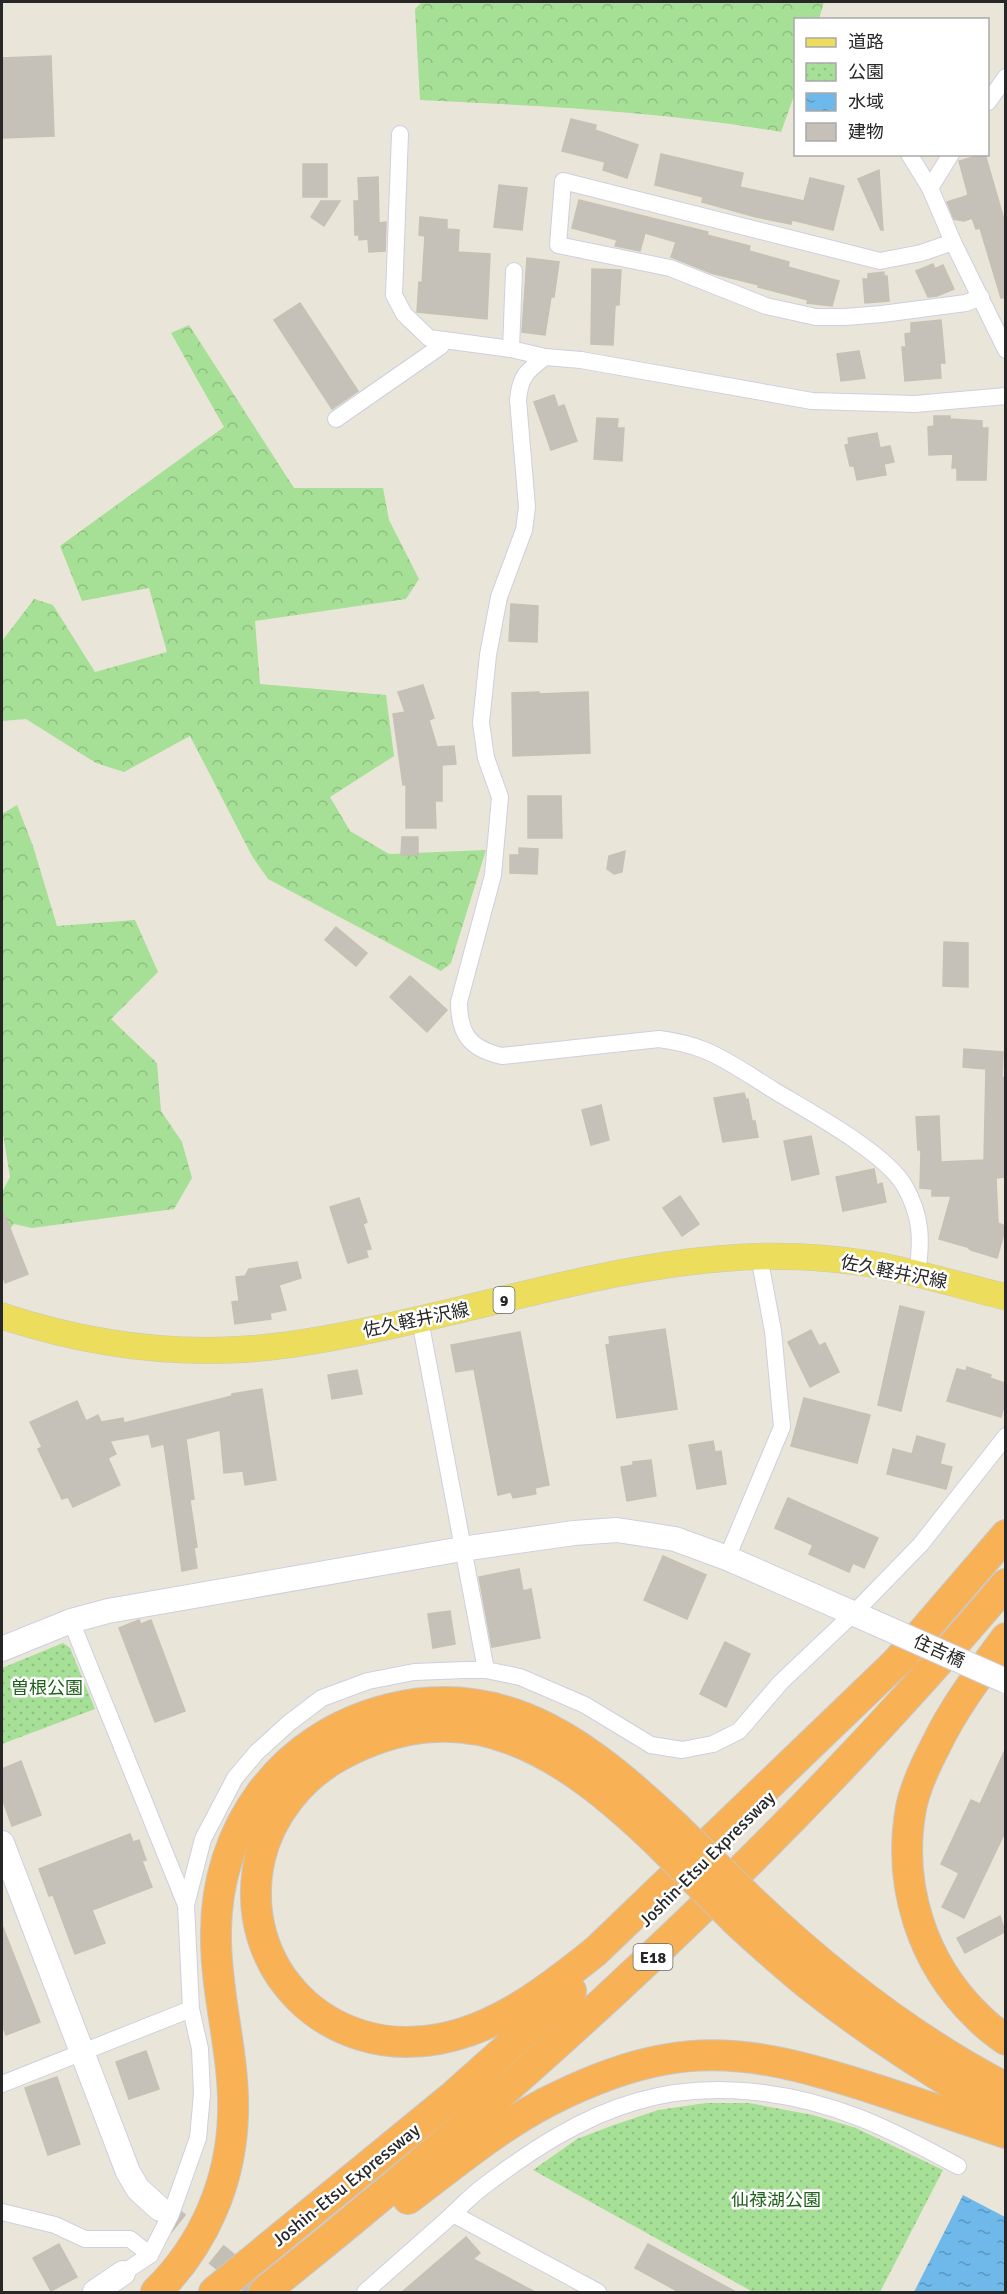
<svg xmlns="http://www.w3.org/2000/svg" width="1007" height="2294" font-family="Signika,'Noto Sans JP',sans-serif">
<style>
.forest{fill:url(#forest-crowns)}
.park{fill:url(#park-dots)}
.water{fill:url(#water-ripples)}
.building{fill:#c5c1b9;stroke:#c5c1b3;stroke-width:1.5}
.lines{fill:none;stroke-linecap:round;stroke-linejoin:round}
.secondary-tunnel{stroke:#c3bfb5;stroke-width:24;stroke-dasharray:24 12;stroke-linecap:butt}
.street-casing{stroke:#cecfe0;stroke-width:18}
.secondary-casing{stroke:#cecfe0;stroke-width:26}
.primary-casing{stroke:#c7c7c7;stroke-width:27}
.highway-casing{stroke:#c7c7c7;stroke-width:32}
.street{stroke:#fff;stroke-width:16}
.secondary{stroke:#fff;stroke-width:24}
.primary{stroke:#ecdd5c;stroke-width:26}
.highway{stroke:#f9b155;stroke-width:30}
.secondary-bridge-casing{stroke:#cecfe0;stroke-width:26;stroke-linecap:butt}
.highway-bridge-casing{stroke:#c7c7c7;stroke-width:32;stroke-linecap:butt}
.secondary-bridge{stroke:#fff;stroke-width:24}
.highway-bridge{stroke:#f9b155;stroke-width:30}
.labels{text-anchor:middle;stroke-width:5;stroke-linejoin:round;paint-order:stroke}
.shield{fill:#fff;stroke:#686868;stroke-width:1.5}
.shield-label{font-size:16px;font-weight:bold;fill:#272727}
.street-label{font-size:18px;fill:#272727;stroke:#fff}
.park-label{font-size:18px;fill:#20611b;stroke:#fff}
</style>
<defs>
<pattern id="forest-crowns" width="20" height="18" patternUnits="userSpaceOnUse" patternTransform="scale(1.5)"><rect width="20" height="18" fill="#a6df96"/><path d="M2 6a3 3 0 1 1 6 0M12 15a3 3 0 1 1 6 0" fill="none" stroke="#8fbf81"/></pattern>
<pattern id="park-dots" width="8" height="8" patternUnits="userSpaceOnUse" patternTransform="scale(1.5)"><rect width="8" height="8" fill="#a6df96"/><path d="M2 2h.1M6 6h.1" fill="none" stroke="#8fbf81" stroke-width="1.8" stroke-linecap="round"/></pattern>
<pattern id="water-ripples" width="26" height="14" patternUnits="userSpaceOnUse" patternTransform="scale(1.5)"><rect width="26" height="14" fill="#6eb9ea"/><path d="M2 4q2-2 4 0t4 0M15 11q2-2 4 0t4 0" fill="none" stroke="#5a96be"/></pattern>
</defs>
<rect width="100%" height="100%" fill="#eae5d9"/>
<g class="forest">
<path d="M422,2h402l-5,17 -23,1 -1,73 -14,39c-120,-21 -240,-26 -361,-32l-5,-91z"/>
<path d="M189,325l105,163h89l6,32 30,59 -13,20 -151,22 5,63 126,11 8,61 -64,41 20,34 39,23 97,-4 -35,113 -10,8 -173,-92 -16,-23 -62,-120 -66,36 -28,-9 -70,-44 -24,2v-80l32,-42 19,6 42,67 72,-20 -18,-64 -67,13 -22,-55 164,-119 -53,-94z"/>
<path d="M17,805l16,41 24,80 78,-6 23,52 -47,47 46,44 4,48 21,31 10,36 -18,31 -142,19 -18,-4 -12,14v-46l8,-15 -8,-49v-314z"/>
</g>
<g class="park">
<path d="M63,1643l7,5 25,61 -93,35v-76z"/>
<path d="M706,2103h43l64,12 43,13 87,42 -63,122h-127l-220,-122 44,-31 34,-13 47,-16z"/>
</g>
<path class="water" d="M963,2195l42,22v75h-91z"/>
<g class="building">
<path d="M51,56l3,80 -52,2v-80z"/>
<path d="M571,119l25,6 -1,5 43,15 -11,33 -24,-8 2,-8 -43,-11z"/>
<path d="M661,154l82,19 -3,14 64,14 6,-23 34,8 -11,44 -41,-10 -1,4 -35,-7 -54,-15 1,-5 -48,-12z"/>
<path d="M985,154l20,69v75h-4l-21,-70 -4,1 -4,-11 -8,3 -10,-2 -7,-17 19,-6 2,-2 -9,-33z"/>
<rect x="303" y="164" width="24" height="33"/>
<path d="M879,170l4,60h-2l-23,-51z"/>
<path d="M378,177l1,46 7,-1 -1,29 -16,1 -1,-13 -9,1v-5h-4l-1,-34h5l-1,-23z"/>
<path d="M499,185l28,3 -5,42 -28,-3z"/>
<path d="M579,200l129,32 -1,3 43,11 -1,5 40,11 -1,5 51,14 -7,25 -25,-3 1,-3 -50,-13 1,-2 -48,-12 -40,-16 5,-15 -31,-9 -5,18 -25,-5 2,-6 -45,-12z"/>
<path d="M321,201h19l-16,25 -13,-9z"/>
<path d="M420,217l27,3v9l12,1 -1,22 32,2 -3,65 -70,-7 2,-30 3,1 3,-47 -6,-1z"/>
<path d="M527,258l32,4 -5,35h-3l-6,38 -23,-3z"/>
<path d="M933,264l2,5 8,-4 11,24 -17,7 -9,1 -12,-26z"/>
<path d="M592,269l29,1 -2,35h-4l-2,40 -22,-1z"/>
<path d="M884,272v4h3l2,25 -24,2 -2,-24h5v-5z"/>
<path d="M300,303l58,88 -26,18 -58,-89z"/>
<path d="M941,320l4,43h-5l1,15 -36,3 -3,-34h4l-1,-13 6,-1v-10z"/>
<path d="M859,351l6,27 -24,3 -4,-27z"/>
<path d="M554,395l4,12 6,-2 13,36 -26,9 -17,-48z"/>
<path d="M934,416h16v3l32,2v7h6l-2,52h-29v-12h-5l1,-14 -24,1 -1,-28 6,-1z"/>
<path d="M597,418l21,1 -1,9h7l-2,33 -28,-2z"/>
<path d="M877,433l3,15 10,-2 4,16 -10,2 2,11 -29,5 -3,-14h-4l-5,-21 4,-1 -1,-6z"/>
<path d="M511,604l27,2 -1,36 -28,-1z"/>
<path d="M423,685l11,33 -5,2 8,27 17,-1 2,18 -14,1v36h-7l1,27h-30v-44l-3,1 -10,-71 12,-2 -7,-20z"/>
<path d="M539,692v2l49,-2 2,61 -77,3 -1,-63z"/>
<path d="M528,796h33l1,42h-34z"/>
<path d="M402,837h16v18h-17z"/>
<path d="M519,848l19,1 -1,25 -27,-1v-18h9z"/>
<path d="M625,851l-3,21 -8,2 -7,-5 2,-13z"/>
<path d="M336,927l31,26 -11,13 -31,-26z"/>
<path d="M944,942l24,1v44l-25,-1z"/>
<path d="M410,976l37,34 -20,22 -37,-35z"/>
<path d="M964,1049l39,3 -1,25 3,1v99l-9,1 2,45 7,3v4l-8,28 -26,-8 -4,-3 -28,-8 12,-43h-19v-7l-12,-1 1,-38h-3l-2,-33 23,-1 2,46 43,-2 2,-91 -23,-2z"/>
<path d="M744,1093l2,7 2,-1 4,22h3l3,16 -35,5 -9,-44z"/>
<path d="M601,1105l8,35 -18,5 -9,-35z"/>
<path d="M811,1136l8,38 -27,6 -8,-39z"/>
<path d="M874,1169l3,16 5,-2 4,19 -43,9 -7,-34z"/>
<path d="M680,1196l19,28 -17,12 -19,-28z"/>
<path d="M359,1198l8,24 -4,2 8,25 -5,1 2,7 -20,6 -18,-56z"/>
<path d="M2,1208l26,66 -23,9 -3,-9z"/>
<path d="M297,1262l4,16 -22,7 7,25 -16,3 1,6 -36,5 -3,-22 7,-1 -3,-24 9,-1 4,-7z"/>
<path d="M900,1306l24,6 -23,99 -23,-6z"/>
<path d="M665,1329l12,80 -60,9 -11,-73 4,-1 -1,-7z"/>
<path d="M811,1330l8,16 6,-3 14,29 -29,15 -22,-45z"/>
<path d="M520,1332l29,153 -14,3 1,6 -23,4 -2,-6 -13,3 -24,-126 -18,3 -5,-27z"/>
<path d="M967,1367l24,8 -1,3 15,5v20l-4,14 -54,-16 10,-32 9,2z"/>
<path d="M357,1370l5,24 -30,5 -4,-24z"/>
<path d="M262,1389l14,91 -31,5 -2,-14 -19,2 -4,-43 -34,9 8,60 -4,1 7,47 -3,1 3,20 -15,3 -18,-127 -12,3 -3,-13 -39,7 6,13 -8,4 12,27 -47,22 -5,-10 -6,2 -24,-50 4,-2 -12,-25 47,-21 9,20 12,-6 3,7 22,-4 1,5 108,-27v-2z"/>
<path d="M804,1398l66,17 -13,48 -66,-17z"/>
<path d="M917,1436l28,8 -5,20 12,3 -6,22 -59,-15 6,-25 19,5z"/>
<path d="M713,1441l2,11 6,-1 5,33 -29,5 -8,-44z"/>
<path d="M651,1460l5,36 -29,5 -6,-34 12,-2v-3z"/>
<path d="M788,1498l90,40 -14,30 -11,-5 -4,9 -40,-18 4,-9 -38,-17z"/>
<path d="M663,1556l43,19 -19,44 -43,-19z"/>
<path d="M519,1569l4,22 8,-2 9,49 -48,9 -13,-70z"/>
<path d="M450,1611l5,33 -22,4 -5,-34z"/>
<path d="M139,1620l2,4 10,-4 34,91 -30,11 -36,-94z"/>
<path d="M725,1642l25,12 -24,53 -26,-13z"/>
<path d="M1005,1750v82l-41,86 -22,-11 17,-34 -18,-9 30,-64 9,4z"/>
<path d="M21,1761l20,54 -29,11 -10,-28v-29z"/>
<path d="M130,1834l3,8 6,-2 7,20 -4,1 10,26 -60,23 13,33 -30,11 -22,-59 -4,1 -10,-27z"/>
<path d="M1000,1916l5,16 -40,21 -8,-15z"/>
<path d="M2,1925l38,97 -34,13 -4,-11z"/>
<path d="M146,2051l13,38 -30,10 -13,-37z"/>
<path d="M57,2077l23,67 -32,11 -23,-67z"/>
<path d="M466,2237l14,16 -7,6 62,33h-133z"/>
<path d="M59,2244l18,33 -26,14 -18,-33z"/>
<path d="M648,2244l88,48h-57l-44,-24z"/>
</g>
<g class="lines">
<path class="secondary-tunnel" d="M160,2209l103,83"/>
<g class="street-casing">
<g id="street">
<path d="M988,102l18,-25"/>
<path d="M400,134l-6,161 10,19 25,24 82,11 34,8"/>
<path d="M909,154l21,34"/>
<path d="M951,154l-21,34 23,54 53,108"/>
<path d="M953,242l-32,11 -41,8 -317,-80 -5,64 112,23 96,38 50,11h29l37,-3 84,-11 15,-6"/>
<path d="M511,349l3,-78"/>
<path d="M336,419l105,-73 3,-6"/>
<path d="M917,1274c5,-34 5,-58 -13,-89 -20,-33 -94,-73 -129,-94 -23,-14 -46,-31 -71,-41 -15,-6 -30,-9 -45,-11l-157,17c-32,-7 -43,-22 -43,-54l34,-127 7,-78 -14,-39 -5,-35 7,-68 11,-58 25,-67 3,-23 -9,-107c2,-24 9,-29 27,-43l36,3 231,41 103,3 91,-8"/>
<path d="M420,1320l66,350"/>
<path d="M727,1558l55,-131 -9,-96 -14,-75"/>
<path d="M71,1621l115,284"/>
<path d="M2,2084l189,-75"/>
<path d="M2,2212l53,13 30,14h45l20,16"/>
<path d="M453,2214l145,78"/>
<path d="M123,2273l27,-18 21,-41 27,-76 4,-44 -2,-45 -9,-40 -5,-104 17,-66 32,-61 22,-26 32,-29 33,-25 46,-17 46,-9 51,-2h21l34,7 65,28 66,40 31,5 31,-6 26,-13 42,-49 74,-70 66,-68 85,-108"/>
<path d="M365,2292c26,-23 52,-46 78,-69 14,-12 26,-26 41,-37 46,-35 97,-69 154,-85 72,-21 153,-10 222,17 34,13 66,31 98,48"/>
</g>
</g>
<g class="secondary-casing">
<g id="secondary">
<path d="M2,1649l69,-28 37,-10 354,-62 112,-16 43,-3 58,9 52,19 146,64"/>
<path d="M2,1843l126,329 10,17 22,20"/>
<path d="M95,2292l28,-19"/>
</g>
</g>
<g class="primary-casing">
<path id="primary" d="M2,1316c73,24 149,37 227,34 41,-1 81,-8 122,-16 122,-23 242,-64 366,-75 50,-5 104,-3 154,5 46,8 90,22 135,33"/>
</g>
<g class="highway-casing">
<g id="highway">
<path d="M1006,1638c-25,34 -52,69 -70,107 -10,19 -21,42 -25,63 -14,77 11,155 67,209 8,8 18,16 28,23"/>
<path d="M896,1663l110,-128"/>
<path d="M657,1842c-93,-89 -189,-156 -318,-86 -38,21 -69,59 -79,102 -25,111 69,202 179,181 60,-11 111,-51 157,-88l308,-296"/>
<path d="M753,1902c76,72 159,137 253,186"/>
<path d="M737,1922c23,21 47,43 72,63 62,49 129,91 197,132"/>
<path d="M408,2199c44,-33 88,-70 137,-96 39,-20 80,-37 123,-44 73,-13 145,10 213,32 42,14 83,28 125,42"/>
<path d="M156,2292c48,-47 75,-110 77,-177 2,-60 -17,-118 -17,-177 -2,-110 66,-202 173,-229 120,-30 205,41 287,118"/>
<path d="M214,2292l238,-195 119,-106"/>
<path d="M264,2292c268,-214 520,-446 742,-708"/>
</g>
</g>
<use href="#street" class="street"/>
<use href="#secondary" class="secondary"/>
<use href="#primary" class="primary"/>
<use href="#highway" class="highway"/>
<g class="secondary-bridge-casing">
<path id="secondary-bridge" d="M873,1622l133,59"/>
</g>
<g class="highway-bridge-casing">
<g id="highway-bridge">
<path d="M676,1827l77,75"/>
<path d="M657,1842l80,80"/>
</g>
</g>
<use href="#secondary-bridge" class="secondary-bridge"/>
<use href="#highway-bridge" class="highway-bridge"/>
</g>
<g class="labels">
<g class="shield">
<rect x="493.5" y="1287" width="21" height="26" rx="4.5"/>
<rect x="633.5" y="1944" width="39" height="26" rx="4.5"/>
</g>
<g class="shield-label">
<text x="504" y="1306">9</text>
<text x="653" y="1963">E18</text>
</g>
<g class="street-label">
<text transform="translate(894 1272) rotate(11)" y="6">佐久軽井沢線</text>
<text transform="translate(416 1320) rotate(-12)" y="6">佐久軽井沢線</text>
<text transform="translate(939 1651) rotate(24)" y="6">住吉橋</text>
<text transform="translate(707 1859) rotate(-45)" y="6">Joshin-Etsu Expressway</text>
<text transform="translate(346 2185) rotate(-39)" y="6">Joshin-Etsu Expressway</text>
</g>
<g class="park-label">
<text x="47" y="1694">曽根公園</text>
<text x="776" y="2206">仙禄湖公園</text>
</g>
</g>
<rect width="1007" height="2294" fill="none" stroke="#272727" stroke-width="6"/>
<rect x="794" y="18" width="195" height="138" fill="#ffffff" stroke="#a9a9a9" stroke-width="1.5"/>
<rect x="806" y="38" width="30" height="9" fill="#ecdd5c" stroke="#a9a9a9" stroke-width="1.5"/>
<text x="848" y="48" font-size="18" fill="#272727">道路</text>
<rect x="806" y="63" width="30" height="18" fill="url(#park-dots)" stroke="#a9a9a9" stroke-width="1.5"/>
<text x="848" y="78" font-size="18" fill="#272727">公園</text>
<rect x="806" y="93" width="30" height="18" fill="url(#water-ripples)" stroke="#a9a9a9" stroke-width="1.5"/>
<text x="848" y="108" font-size="18" fill="#272727">水域</text>
<rect x="806" y="123" width="30" height="18" fill="#c5c1b9" stroke="#a9a9a9" stroke-width="1.5"/>
<text x="848" y="138" font-size="18" fill="#272727">建物</text>
</svg>
